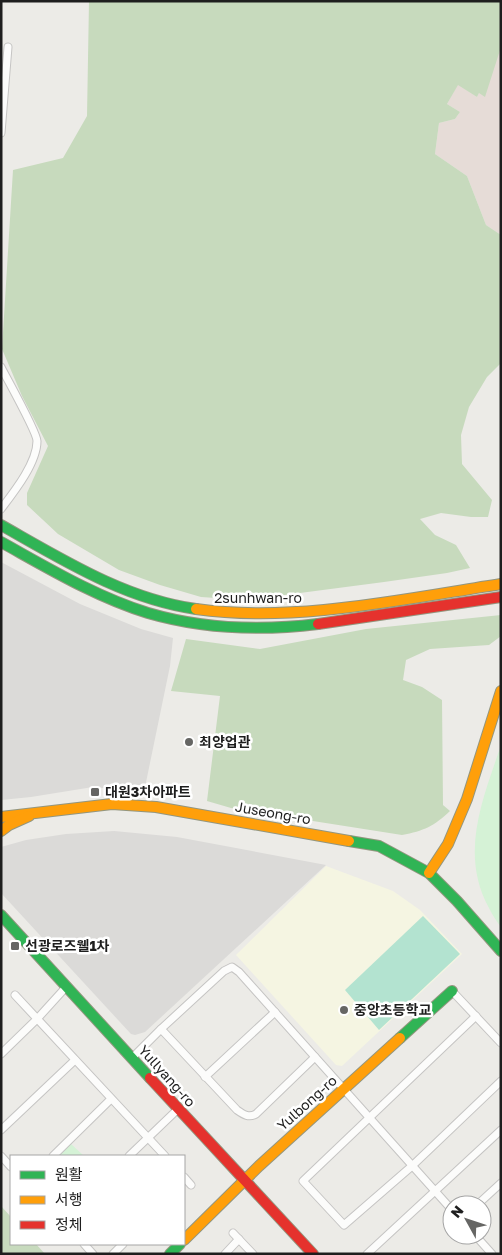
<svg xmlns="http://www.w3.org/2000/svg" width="502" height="1255" font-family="'Golos Text','Noto Sans KR',sans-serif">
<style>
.residential{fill:#dbdad8}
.education{fill:#f5f5e2}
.military{fill:#e6dcd7}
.forest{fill:#c7dabd}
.park{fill:#d5f2d6}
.pitch{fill:#b3e3d0}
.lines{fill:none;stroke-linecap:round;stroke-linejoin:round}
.street-casing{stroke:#c5c4c3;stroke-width:9}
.fast-casing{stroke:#93967f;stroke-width:12}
.slow-casing{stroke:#93967f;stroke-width:12}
.jam-casing{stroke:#93967f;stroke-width:12}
.street{stroke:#fcfcfb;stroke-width:7}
.fast{stroke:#30b455;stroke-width:10}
.slow{stroke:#ff9f0a;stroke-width:10}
.jam{stroke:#e5322d;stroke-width:10}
.poi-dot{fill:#666664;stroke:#fff;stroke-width:2}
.labels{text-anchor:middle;stroke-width:5;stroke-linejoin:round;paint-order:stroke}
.street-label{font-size:14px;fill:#1e1e1e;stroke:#fff}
.poi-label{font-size:14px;font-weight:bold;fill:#1e1e1e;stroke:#fff;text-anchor:start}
</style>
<rect width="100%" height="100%" fill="#ecebe7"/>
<g class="residential">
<path d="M1,562l79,42 61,25 32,9 -3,28 -26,126 -51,-5 -62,10 -30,3z"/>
<path d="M114,831l63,6 149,28 -181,167 -10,3 -4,-1 -130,-141v-46l25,-7 40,-6z"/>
</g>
<path class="education" d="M326,866l67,25 27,19 42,44 -120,112 -6,-1 -100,-110z"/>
<path class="military" d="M501,47v188l-15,-10 -19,-49 -32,-22 4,-31 16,-4 5,-7 -13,-8 11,-20 19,13z"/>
<g class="forest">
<path d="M89,1h412v46l-16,50 -6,-4 -2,4 -19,-12 -11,19 13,8 -5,7 -16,4 -4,31 32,22 19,49 15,10v128l-14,14 -18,30 -8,28 1,29 30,36 -4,17h-17l-30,-4 -21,6 15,16 21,10 14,23 -23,5 -63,9 -138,18 -45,-3 -41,-12 -41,-15 -61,-36 -31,-29v-12l21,-47 -26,-50 -20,-47 11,-179 50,-12 24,-42z"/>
<path d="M501,615v21l-12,9 -59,4 -24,11 -3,20 19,7 20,13 1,105 7,6c-16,15 -26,20 -48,24l-171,-27 -24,-7 13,-105 -49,-5 15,-52 74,10 106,-20z"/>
<path d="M1,1206l10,11v27h25l9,10h-44z"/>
</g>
<g class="park">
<path d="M501,745v182c-5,-6 -9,-13 -12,-19 -30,-55 -6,-109 12,-163z"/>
<path d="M70,1143l14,13h-26z"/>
</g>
<path class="pitch" d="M423,916l37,38 -81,76 -34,-40z"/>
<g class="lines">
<g class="street-casing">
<g id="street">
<path d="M1,133l7,-86"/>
<path d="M1,367c6,12 36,65 36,74 0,22 -23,51 -36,68"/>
<path d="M452,991l49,52"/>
<path d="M15,995l150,161"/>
<path d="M476,1016l-173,165 41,44 68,-59 89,-85"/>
<path d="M161,1029l76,81c7,5 12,8 19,4l59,-57"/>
<path d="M1,1054l36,-35 30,-33"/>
<path d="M132,1058l29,-29 63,-58 8,-4 7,5 213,238"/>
<path d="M205,1077l70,-65"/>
<path d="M1,1130l74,-70"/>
<path d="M1,1156l10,11"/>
<path d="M53,1156l58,-57"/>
<path d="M129,1156l49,-47"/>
<path d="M184,1177l7,8"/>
<path d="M477,1205l24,-22"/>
<path d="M233,1233l20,21"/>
<path d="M475,1235l17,19"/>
<path d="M84,1244l9,10"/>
<path d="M113,1254l10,-10"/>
<path d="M225,1254l14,-15"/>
<path d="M367,1254l134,-124"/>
</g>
</g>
<g class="fast-casing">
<g id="fast">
<path d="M1,525c62,35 124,74 195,84"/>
<path d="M1,542c47,26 95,55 147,71 55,16 113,18 170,11"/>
<path d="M349,841l30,5 50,27 28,28 44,50"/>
<path d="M1,915l149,163"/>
<path d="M400,1038l52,-47"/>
<path d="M170,1254l10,-10"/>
</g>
</g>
<g class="slow-casing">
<g id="slow">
<path d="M196,609c98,14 208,-10 305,-25"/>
<path d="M1,817l111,-13 44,3 193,34"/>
<path d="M1,831l8,-6 20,-9"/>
<path d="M429,873l19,-29 19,-45 34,-108"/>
<path d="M184,1240l75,-74 141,-128"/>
</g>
</g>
<g class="jam-casing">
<g id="jam">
<path d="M318,624l183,-27"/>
<path d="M150,1078l163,176"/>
</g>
</g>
<use href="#street" class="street"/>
<use href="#fast" class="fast"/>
<use href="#slow" class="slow"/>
<use href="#jam" class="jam"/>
</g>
<g class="poi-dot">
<circle cx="189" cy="742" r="5"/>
<rect x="90" y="787" width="10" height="10" rx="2.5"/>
<rect x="10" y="941" width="10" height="10" rx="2.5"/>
<circle cx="344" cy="1010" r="5"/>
</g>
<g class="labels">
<g class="street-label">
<text x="258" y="603">2sunhwan-ro</text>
<text transform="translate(273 813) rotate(10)" y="5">Juseong-ro</text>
<text transform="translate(167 1076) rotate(48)" y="5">Yullyang-ro</text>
<text transform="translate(307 1103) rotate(-42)" y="5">Yulbong-ro</text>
</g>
<g class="poi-label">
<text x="199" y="747">최양업관</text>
<text x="105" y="797">대원3차아파트</text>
<text x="25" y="951">선광로즈웰1차</text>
<text x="354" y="1015">중앙초등학교</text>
</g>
</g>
<rect width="502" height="1255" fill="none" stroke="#1e1e1e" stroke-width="5"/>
<rect x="10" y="1155" width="175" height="90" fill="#ffffff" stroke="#a5a5a5"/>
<rect x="20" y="1171" width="25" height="8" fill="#30b455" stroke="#a5a5a5"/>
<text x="55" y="1180" font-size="15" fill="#1e1e1e">원활</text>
<rect x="20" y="1196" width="25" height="8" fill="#ff9f0a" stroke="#a5a5a5"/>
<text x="55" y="1205" font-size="15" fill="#1e1e1e">서행</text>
<rect x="20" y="1221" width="25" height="8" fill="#e5322d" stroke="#a5a5a5"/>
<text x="55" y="1230" font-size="15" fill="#1e1e1e">정체</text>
<g transform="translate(467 1220) rotate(310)"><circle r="24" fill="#ffffff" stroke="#a5a5a5"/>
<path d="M0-4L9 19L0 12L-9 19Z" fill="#666664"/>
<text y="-8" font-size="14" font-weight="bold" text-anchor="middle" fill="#1e1e1e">N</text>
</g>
</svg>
